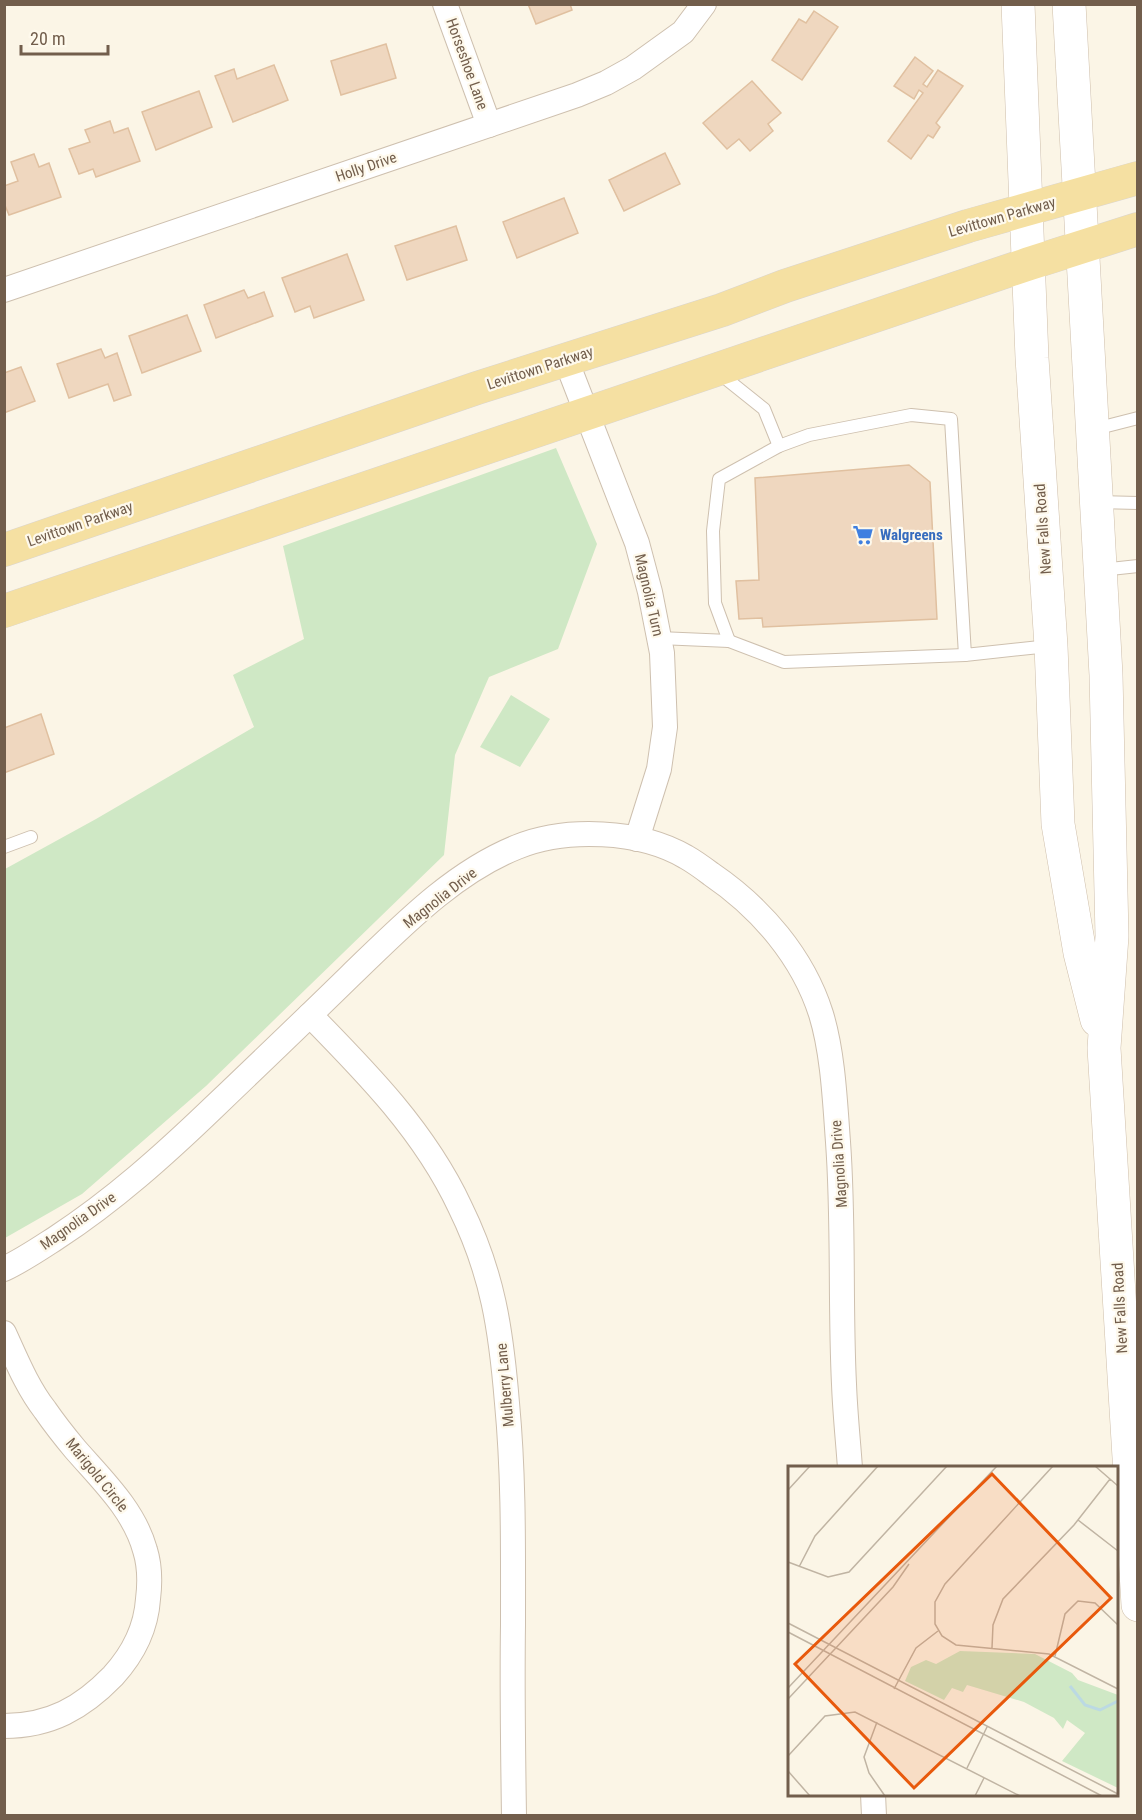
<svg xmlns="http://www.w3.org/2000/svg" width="1142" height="1820" font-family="'Roboto Condensed',sans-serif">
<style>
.green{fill:#cfe8c5}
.building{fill:#efd7bf;stroke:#e0c0a0;stroke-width:1.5}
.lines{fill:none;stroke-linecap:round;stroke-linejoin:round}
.service-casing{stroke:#cec0af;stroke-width:14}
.minor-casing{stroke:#cec0af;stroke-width:26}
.secondary-casing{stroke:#cebeaa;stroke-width:34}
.primary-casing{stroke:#dad5d0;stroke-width:34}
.service{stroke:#fff;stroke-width:12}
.minor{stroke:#fff;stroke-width:24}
.secondary{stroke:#fff;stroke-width:33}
.primary{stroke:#f5e0a2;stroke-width:33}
.labels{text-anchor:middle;stroke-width:4.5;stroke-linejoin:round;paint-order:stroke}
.street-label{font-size:15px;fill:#725e4c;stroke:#fef9ec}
.shop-label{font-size:15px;font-weight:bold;fill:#366cbe;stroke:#fef9ec;text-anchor:start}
.inset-river{fill:none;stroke:#bbd9e3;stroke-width:3}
.inset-road{fill:none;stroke:#c0b4a3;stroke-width:1.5}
.view{fill:#e8590c;fill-opacity:0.15;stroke:#e8590c;stroke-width:3}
.inset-edge{fill:none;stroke:#725e4c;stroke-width:3}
</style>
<rect width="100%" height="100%" fill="#fbf5e6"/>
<g class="green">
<path d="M556,448l41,96 -39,105 -69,28 -34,78 -11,100 -238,231 -124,108 -77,44v-369l91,-50 158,-92 -21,-52 71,-36 -21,-93z"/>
<path d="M511,695l39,24 -30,48 -40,-20z"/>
</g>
<g class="building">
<path d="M528,4h42l2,6 -36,14z"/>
<path d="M814,11l24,16 -36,53 -30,-20 27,-41 7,4z"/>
<path d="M386,44l10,34 -55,17 -10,-34z"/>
<path d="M915,57l18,14 -10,13 4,3 11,-17 25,16 -27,37 4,4 -7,11 -5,-3 -17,24 -23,-18 35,-48 -4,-3 -5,9 -20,-13z"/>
<path d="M274,65l14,35 -55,22 -18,-46 19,-7 3,10z"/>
<path d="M752,81l29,32 -13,11 5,7 -23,20 -11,-12 -12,10 -24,-26z"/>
<path d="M199,91l13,36 -56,23 -14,-38z"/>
<path d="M110,121l4,12 14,-5 12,33 -44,16 -3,-8 -14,5 -10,-25 21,-7 -5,-12z"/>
<path d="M665,153l15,31 -56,27 -15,-31z"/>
<path d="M34,154l5,13 10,-4 12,34 -52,18 -5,-12v-17l14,-5 -7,-19z"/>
<path d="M564,198l14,35 -61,25 -14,-36z"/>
<path d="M456,226l11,34 -60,20 -12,-34z"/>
<path d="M347,254l17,46 -50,18 -4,-12 -15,6 -13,-34z"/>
<path d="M244,290l4,8 16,-6 9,24 -57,22 -12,-33z"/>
<path d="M187,315l14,36 -59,22 -13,-37z"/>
<path d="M101,349l4,9 12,-5 14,42 -17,6 -6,-17 -39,14 -12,-34z"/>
<path d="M21,367l14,34 -31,12v-40z"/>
<path d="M909,465l21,17 7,137 -174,8 -1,-9 -23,1 -3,-38 23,-1 -4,-102z"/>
<path d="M41,714l13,40 -50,19v-45z"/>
</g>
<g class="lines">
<g class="service-casing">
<g id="service">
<path d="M719,373l45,36 15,37"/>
<path d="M1095,429l43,-11"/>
<path d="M1097,502l41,1"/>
<path d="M1101,570l37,-4"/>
<path d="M659,638l70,3 55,21 181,-7"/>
<path d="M729,641l-14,-38 -2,-72 6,-52 60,-33 30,-11 102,-20 40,4 14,236 84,-9"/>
<path d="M4,847l27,-10"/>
</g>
</g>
<g class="minor-casing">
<g id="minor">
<path d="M445,4l44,121"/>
<path d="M4,290l573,-195 29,-12 27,-15 50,-36 21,-28"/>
<path d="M566,360l71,183 13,49 12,61 3,74 -6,42 -22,70"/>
<path d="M310,1015c57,58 115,117 150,192 33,67 41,123 47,196 7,74 6,148 6,222 -1,64 0,127 1,191"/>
<path d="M4,1269c19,-9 35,-20 52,-31 58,-38 108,-83 158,-131 45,-43 91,-87 136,-131 50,-48 102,-103 167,-129 49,-20 123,-17 169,10 9,5 17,11 25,17 50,34 92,83 110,140 12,39 14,88 17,128 6,81 2,162 6,242 1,28 4,56 6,84"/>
<path d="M4,1333c12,26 23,54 41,77 9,13 20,27 30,39 27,31 59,61 70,101 5,16 5,33 3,49 -2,31 -15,55 -35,77 -31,32 -63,50 -109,50"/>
<path d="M873,1794l1,22"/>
</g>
</g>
<g class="secondary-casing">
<g id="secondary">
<path d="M1018,4l14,354 19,288 7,178 22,129 17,67"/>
<path d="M1069,4l37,671 6,261 -8,112 34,557"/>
</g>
</g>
<g class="primary-casing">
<g id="primary">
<path d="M4,550l473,-162 245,-78 63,-24 183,-60 170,-48"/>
<path d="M4,611l1024,-347 110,-35"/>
</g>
</g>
<use href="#service" class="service"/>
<use href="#minor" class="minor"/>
<use href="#secondary" class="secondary"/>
<use href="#primary" class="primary"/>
</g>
<defs>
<g id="supermarket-bare" transform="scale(1.62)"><path d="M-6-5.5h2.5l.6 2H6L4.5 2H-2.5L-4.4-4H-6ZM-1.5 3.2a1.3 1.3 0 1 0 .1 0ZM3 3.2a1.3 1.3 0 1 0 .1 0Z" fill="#3f7fe0" stroke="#fef9ec" stroke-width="2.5" paint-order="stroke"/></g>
</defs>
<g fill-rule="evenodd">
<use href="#supermarket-bare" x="863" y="535"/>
</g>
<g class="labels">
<g class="street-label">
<text transform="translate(467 64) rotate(70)" y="5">Horseshoe Lane</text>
<text transform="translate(366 167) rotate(-19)" y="5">Holly Drive</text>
<text transform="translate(1002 217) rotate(-16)" y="5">Levittown Parkway</text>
<text transform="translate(540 368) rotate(-18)" y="5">Levittown Parkway</text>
<text transform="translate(80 524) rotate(-19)" y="5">Levittown Parkway</text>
<text transform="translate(1043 529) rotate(-94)" y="5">New Falls Road</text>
<text transform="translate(649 595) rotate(77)" y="5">Magnolia Turn</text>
<text transform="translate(440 898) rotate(-38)" y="5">Magnolia Drive</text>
<text transform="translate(839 1164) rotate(-94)" y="5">Magnolia Drive</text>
<text transform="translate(78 1221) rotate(-35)" y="5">Magnolia Drive</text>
<text transform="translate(1120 1308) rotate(-93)" y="5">New Falls Road</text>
<text transform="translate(505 1385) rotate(-95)" y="5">Mulberry Lane</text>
<text transform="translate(97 1475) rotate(51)" y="5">Marigold Circle</text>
</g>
<g class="shop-label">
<text x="880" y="540">Walgreens</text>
</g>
</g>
<g transform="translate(788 1466)">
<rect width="330" height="330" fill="#fbf5e6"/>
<path d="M172,185l75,3 37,19 6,7 40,15v93l-56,-27 23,-28 -18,-13 -4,9 -9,-11 -30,-16 -57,-17 -4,7 -11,-4 -8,12 -39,-19 6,-14 15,-7 10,4z" fill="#cfe8c5"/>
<path class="inset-river" d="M282,220l15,19 15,5 18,-9"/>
<path class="inset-road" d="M265,0l-108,118 -10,18v22l7,12 14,9 93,9 69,35M307,0l23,20M0,24l22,-24M290,54l40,31M0,96l40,15 21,-5 98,-106M11,101l16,-31 63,-70M0,157l330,171M0,166l314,164M204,182l1,-23 10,-26 71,-74 36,-46M267,190l10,-42 13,-13 17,2 23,22M0,222l209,-222M106,223l22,-41 22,-17M0,233l105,-112 16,-23M89,256l-13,35 5,16 16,23M0,290l37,-40 30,-4 165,84M179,302l20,-41M0,305l22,25M187,330l9,-18"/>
<path class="view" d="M204,8l119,124 -197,190 -119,-124z"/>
<rect width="330" height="330" class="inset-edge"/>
</g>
<rect width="1142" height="1820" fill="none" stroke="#725e4c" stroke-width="12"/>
<path d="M21 45v9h87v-9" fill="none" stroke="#725e4c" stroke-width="3"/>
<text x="30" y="45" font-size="18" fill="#725e4c" stroke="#fef9ec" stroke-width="4.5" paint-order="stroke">20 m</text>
</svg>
